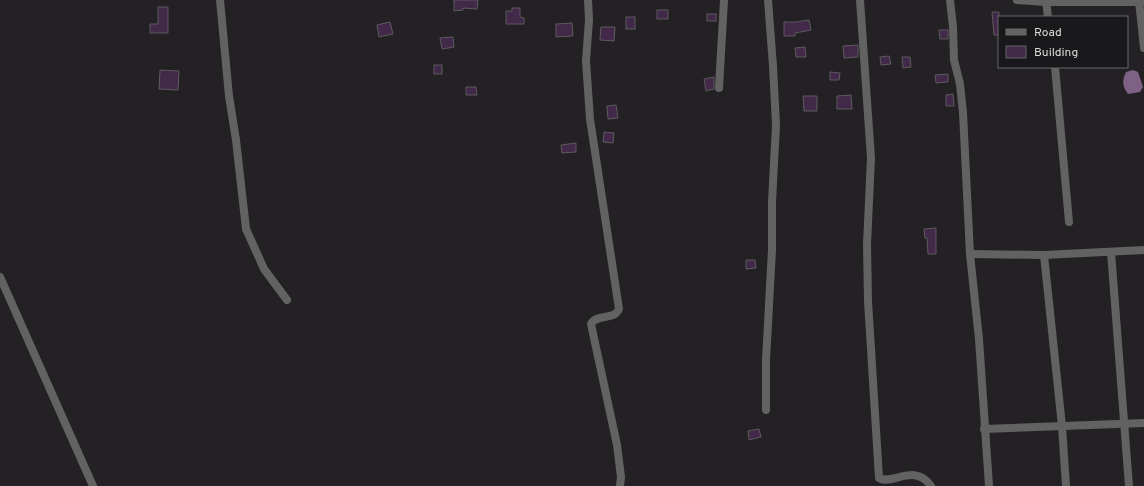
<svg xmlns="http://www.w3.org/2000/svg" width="1144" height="486" font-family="Overpass,sans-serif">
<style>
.water{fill:#7e6185}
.building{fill:#432949;stroke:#5d5b5e}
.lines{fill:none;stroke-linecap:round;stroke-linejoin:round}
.street{stroke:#636263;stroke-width:8}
</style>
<rect width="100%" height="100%" fill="#232123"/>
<path class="water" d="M1133,70l5,2 5,15 -3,5 -12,2c-6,-8 -6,-14 -2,-22z"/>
<g class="building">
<path d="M454,0h24l-1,9 -14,-1v2l-9,1z"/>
<path d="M158,7h10v26h-18v-9h8z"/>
<path d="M512,8h8v9l4,1v6h-18v-13h6z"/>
<rect x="657" y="10" width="11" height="9"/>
<path d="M992,12h7v23h-5z"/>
<rect x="707" y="14" width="9" height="7"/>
<rect x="626" y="17" width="9" height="12"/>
<path d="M809,20l2,10 -16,3v3h-11v-14h12z"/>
<path d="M390,22l3,12 -14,3 -2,-12z"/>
<path d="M572,23l1,13 -17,1v-13z"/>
<path d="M601,27h14l-1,14 -14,-1z"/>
<path d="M939,30h9v9h-8z"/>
<path d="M453,37l1,10 -12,2 -2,-11z"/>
<path d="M858,45v12l-14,1 -1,-12z"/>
<path d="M805,47l1,10h-10l-1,-9z"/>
<path d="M889,56l2,8 -10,1 -1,-8z"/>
<path d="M902,57h8l1,10 -8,1z"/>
<rect x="434" y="65" width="8" height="9"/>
<path d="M160,70l19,1 -1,19 -19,-1z"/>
<path d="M830,72l10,1 -1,7h-9z"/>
<path d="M948,74v8l-12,1 -1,-8z"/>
<path d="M714,77v12l-8,2 -2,-12z"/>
<path d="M466,87h10l1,8h-11z"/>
<path d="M953,94l1,12h-8v-11z"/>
<path d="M851,95l1,14h-15v-13z"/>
<path d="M803,96h14v15h-13z"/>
<path d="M616,105l2,13 -10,1 -1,-13z"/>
<path d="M604,132l10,1 -1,10 -10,-1z"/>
<path d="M576,143v9l-14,1 -1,-8z"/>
<path d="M936,228v26h-8l-1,-16h-2l-1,-9z"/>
<path d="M746,260h9l1,8 -10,1z"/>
<path d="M759,429l2,8 -12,3 -1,-9z"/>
</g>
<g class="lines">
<g class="street">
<path d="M220,0l9,96 7,44 10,89 18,40 23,31"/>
<path d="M588,0l1,20 -3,41 4,58 29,190c-5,12 -22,4 -28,15l26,121 4,32 -1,9"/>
<path d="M860,0l11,158 -4,86 1,57 11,177c13,8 35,-16 52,8"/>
<path d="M950,0l3,27 1,33 6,24 3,29 7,141 9,85 10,147"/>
<path d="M1017,0l29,2h98"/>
<path d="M1046,0l2,17"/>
<path d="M1139,1l5,47"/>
<path d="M1055,67l14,155"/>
<path d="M719,88l5,-88"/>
<path d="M1111,252l18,234"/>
<path d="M970,254l74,1 100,-5"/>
<path d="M1044,255l18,171 4,60"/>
<path d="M0,277l93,209"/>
<path d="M766,410v-50l6,-110v-48l4,-77 -3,-59 -5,-66"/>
<path d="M984,429l160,-6"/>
</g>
</g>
<rect x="998" y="16" width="130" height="52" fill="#19181a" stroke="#676668"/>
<rect x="1006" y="29" width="20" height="6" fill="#636263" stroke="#676668"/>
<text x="1034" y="36" font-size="12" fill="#dcdbdc">Road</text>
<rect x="1006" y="46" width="20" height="12" fill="#432949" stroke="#676668"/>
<text x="1034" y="56" font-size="12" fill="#dcdbdc">Building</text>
</svg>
